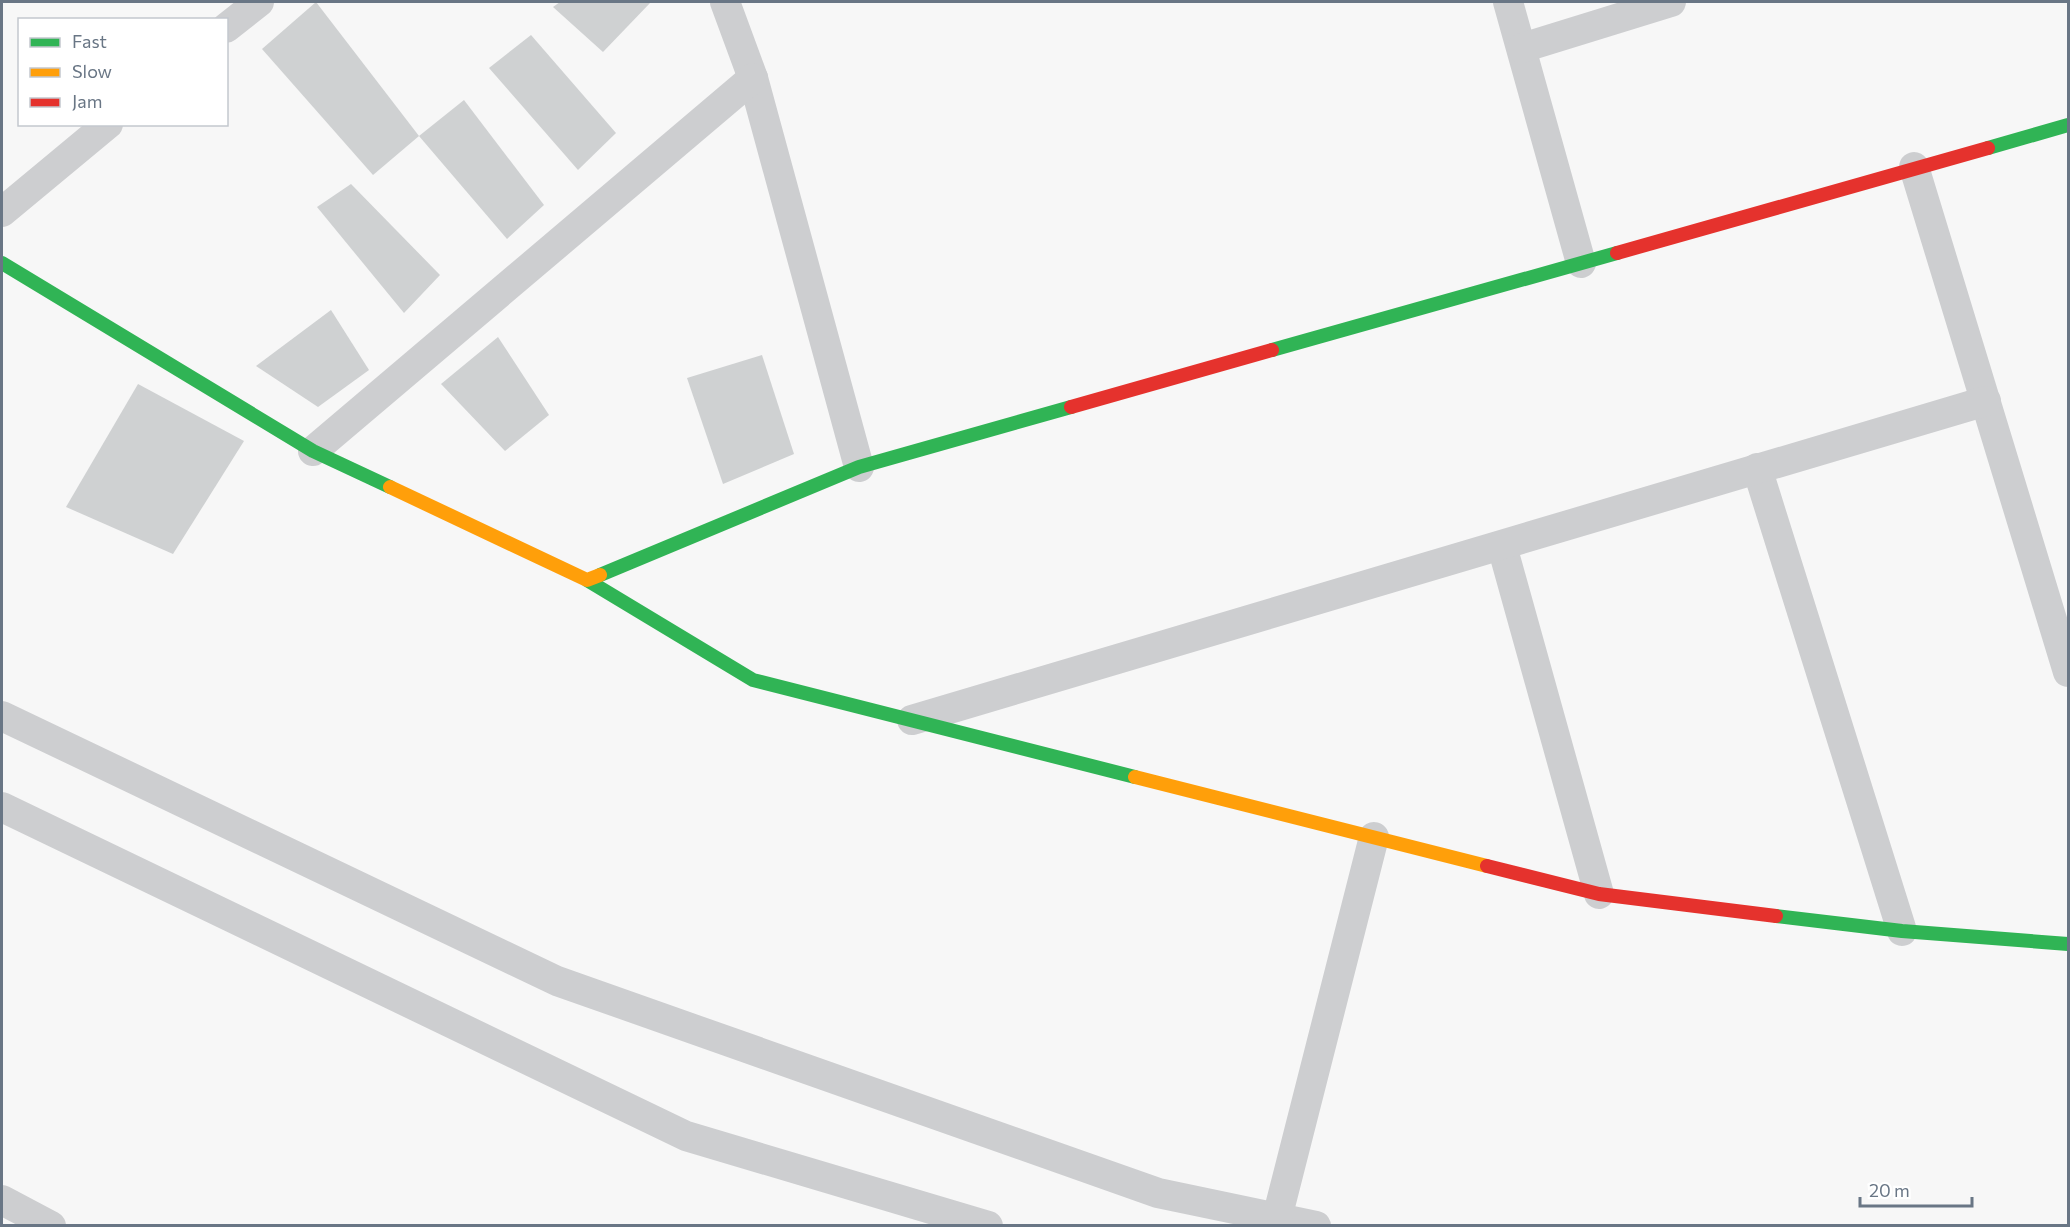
<svg xmlns="http://www.w3.org/2000/svg" width="2070" height="1227" font-family="Commissioner,sans-serif">
<style>
.building{fill:#cfd1d2}
.lines{fill:none;stroke-linecap:round;stroke-linejoin:round}
.street{stroke:#cdced0;stroke-width:30}
.fast{stroke:#30b455;stroke-width:14}
.slow{stroke:#ff9f0a;stroke-width:14}
.jam{stroke:#e5322d;stroke-width:14}
</style>
<rect width="100%" height="100%" fill="#f7f7f7"/>
<g class="building">
<path d="M316,2l103,134 -46,39 -111,-126z"/>
<path d="M560,2h91l-48,50 -50,-45z"/>
<path d="M531,35l85,98 -38,37 -89,-102z"/>
<path d="M464,100l80,105 -37,34 -88,-103z"/>
<path d="M351,184l89,91 -36,38 -87,-106z"/>
<path d="M331,310l38,60 -51,37 -62,-41z"/>
<path d="M498,337l51,78 -44,36 -64,-67z"/>
<path d="M762,355l32,99 -71,30 -36,-106z"/>
<path d="M138,384l106,57 -71,113 -107,-47z"/>
</g>
<g class="lines">
<g class="street">
<path d="M725,2l28,76 106,389"/>
<path d="M1508,2l73,261"/>
<path d="M226,28l33,-26"/>
<path d="M1522,48l149,-46"/>
<path d="M1914,167l154,505"/>
<path d="M2,212l106,-88"/>
<path d="M313,451l440,-373"/>
<path d="M1757,468l145,463"/>
<path d="M1502,546l97,348"/>
<path d="M2,716l555,265 601,212 158,33"/>
<path d="M912,720l1074,-319"/>
<path d="M2,807l684,329 302,90"/>
<path d="M2,1200l49,26"/>
<path d="M1277,1218l97,-381"/>
</g>
<g class="fast">
<path d="M1988,148l80,-23"/>
<path d="M2,263l311,188 77,36"/>
<path d="M1272,350l345,-97"/>
<path d="M600,575l259,-108 212,-60"/>
<path d="M587,580l166,100 382,97"/>
<path d="M1776,916l126,15 166,13"/>
</g>
<g class="slow">
<path d="M390,487l197,93 13,-5"/>
<path d="M1135,777l352,89"/>
</g>
<g class="jam">
<path d="M1617,253l371,-105"/>
<path d="M1071,407l201,-57"/>
<path d="M1487,866l112,28 177,22"/>
</g>
</g>
<rect width="2070" height="1227" fill="none" stroke="#697685" stroke-width="6"/>
<rect x="18" y="18" width="210" height="108" fill="#ffffff" stroke="#c3c8ce" stroke-width="1.5"/>
<rect x="30" y="38" width="30" height="9" fill="#30b455" stroke="#c3c8ce" stroke-width="1.5"/>
<text x="72" y="48" font-size="18" fill="#697685">Fast</text>
<rect x="30" y="68" width="30" height="9" fill="#ff9f0a" stroke="#c3c8ce" stroke-width="1.5"/>
<text x="72" y="78" font-size="18" fill="#697685">Slow</text>
<rect x="30" y="98" width="30" height="9" fill="#e5322d" stroke="#c3c8ce" stroke-width="1.5"/>
<text x="72" y="108" font-size="18" fill="#697685">Jam</text>
<path d="M1860 1197v9h112v-9" fill="none" stroke="#697685" stroke-width="3"/>
<text x="1869" y="1197" font-size="18" fill="#697685" stroke="#ffffff" stroke-width="4.5" paint-order="stroke">20 m</text>
</svg>
